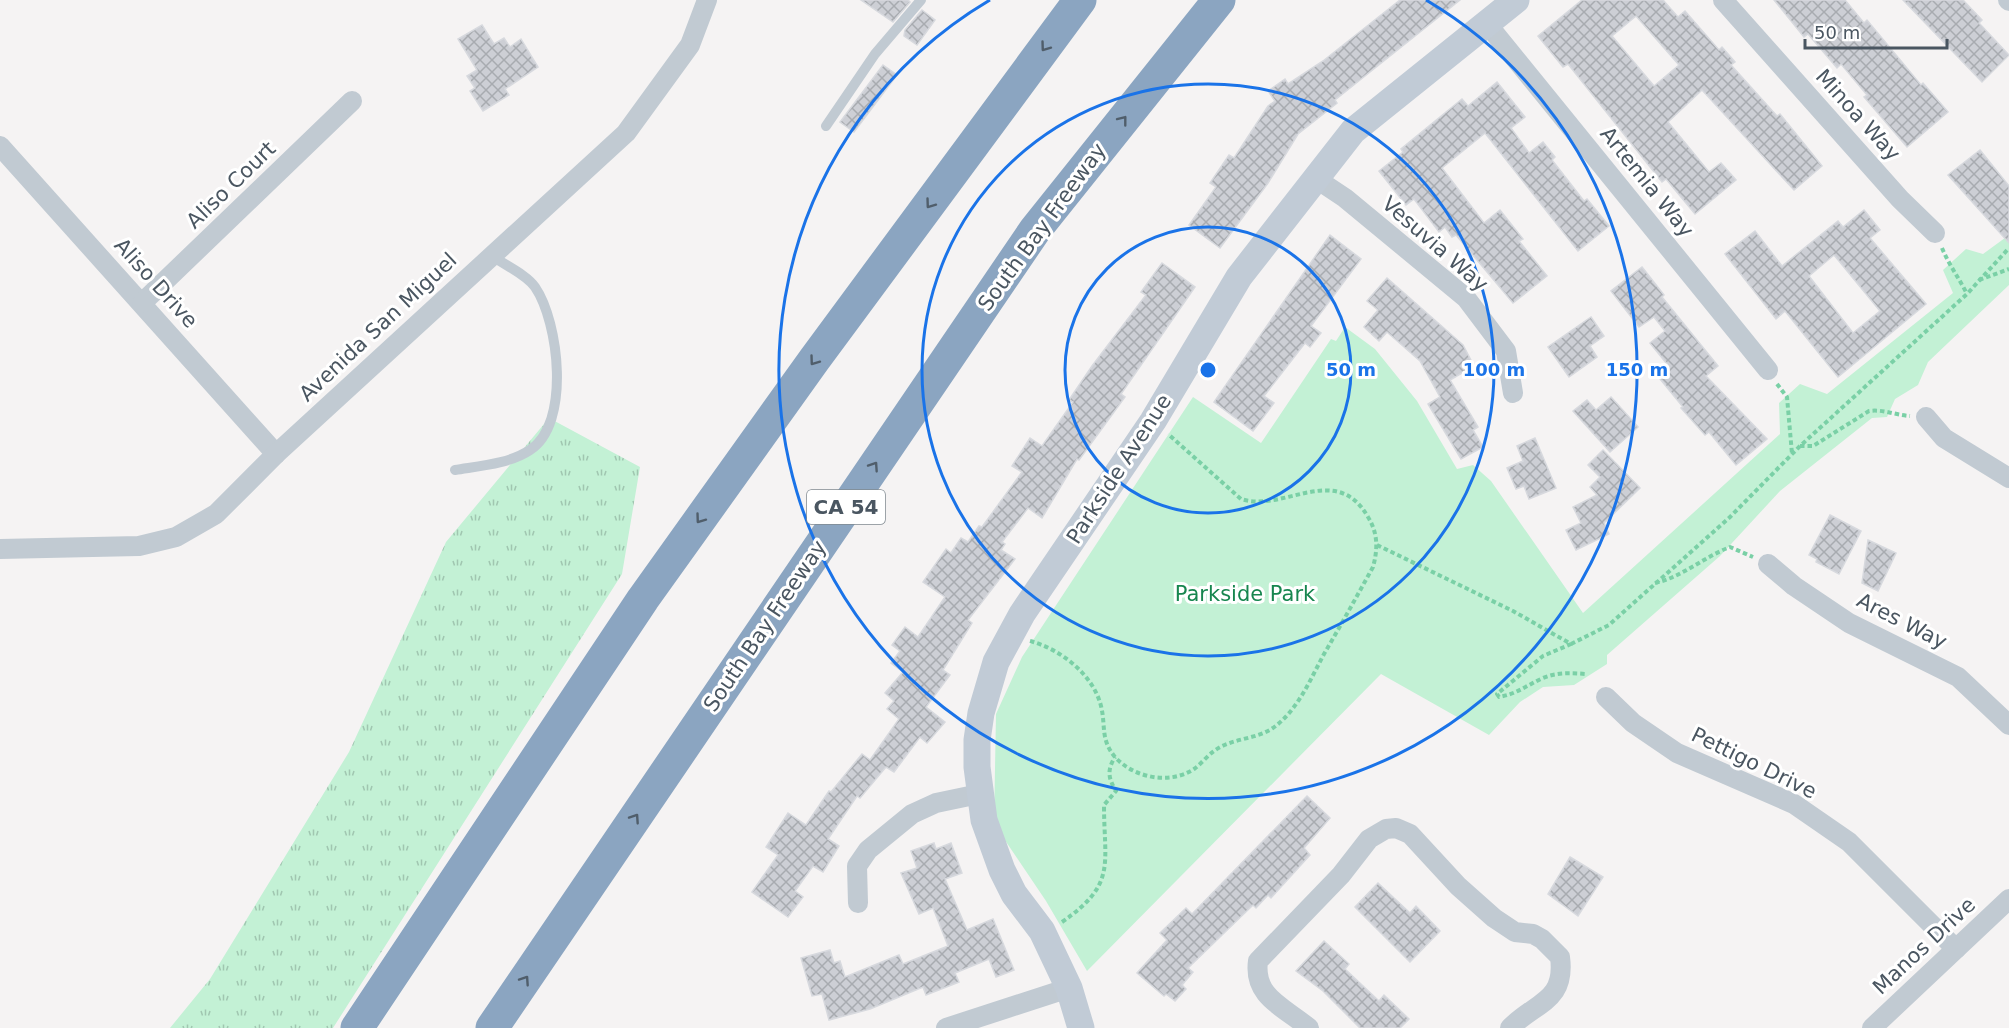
<svg xmlns="http://www.w3.org/2000/svg" width="2009" height="1028" font-family="'DejaVu Sans',sans-serif">
<style>
.grass{fill:url(#grass-tufts)}
.park{fill:#c3f1d5}
.building{fill:url(#building-cross-hatch);stroke:#d7d9de;stroke-width:1.5;fill-rule:evenodd}
.lines{fill:none;stroke-linecap:round;stroke-linejoin:round}
.path{stroke:#7ad0a6;stroke-width:4;stroke-dasharray:4.5 3;stroke-linecap:butt}
.lane{stroke:#c1cad2;stroke-width:10}
.street{stroke:#c1cad2;stroke-width:20}
.secondary{stroke:#c1cbd6;stroke-width:27}
.highway{stroke:#8ba5c1;stroke-width:33}
.oneway{stroke:#505e6b}
.ring{fill:none;stroke:#1a73e8;stroke-width:3}
.labels{text-anchor:middle;stroke-width:6;stroke-linejoin:round;paint-order:stroke}
.shield{fill:#fff;stroke:#808990;stroke-width:1.5}
.shield-label{font-size:20px;font-weight:bold;fill:#4a5661}
.street-label{font-size:21px;fill:#4a5661;stroke:#fff}
.park-label{font-size:21px;fill:#17864f;stroke:#fff}
.centre{fill:#1a73e8;stroke:#fff;stroke-width:3}
.ring-label{font-size:18px;text-anchor:middle;font-weight:bold;fill:#1a73e8;stroke:#fff;stroke-width:6;stroke-linejoin:round;paint-order:stroke}
</style>
<defs>
<pattern id="grass-tufts" width="24" height="20" patternUnits="userSpaceOnUse" patternTransform="scale(1.5)"><rect width="24" height="20" fill="#c3f1d5"/><path d="M3 7l-1-3M5 7V3M7 7l1-3M15 17l-1-3M17 17v-4M19 17l1-3" fill="none" stroke="#a0c6b0"/></pattern>
<pattern id="building-cross-hatch" width="8" height="8" patternUnits="userSpaceOnUse" patternTransform="scale(1.5)"><rect width="8" height="8" fill="#cdcfd5"/><path d="M0 0l8 8M0 8l8-8" fill="none" stroke="#a8abb0"/></pattern>
</defs>
<rect width="100%" height="100%" fill="#f5f3f3"/>
<path class="grass" d="M549,418l91,49 -18,107 -289,454h-163l40,-49 139,-227 97,-210z"/>
<path class="park" d="M2009,235v50l-81,77 -10,23 -23,14 -8,18 -15,1 -92,73 -60,65 -113,99v9l-33,21 -31,2 -23,15 -31,33 -108,-61 -294,297 -41,-70 -52,-77 2,-110 26,-57 171,-260 68,46 70,-104 5,2 9,-14 30,22 42,52 40,68 16,-4 18,16 92,132 197,-179 -1,-31 21,-19 27,10 126,-101 -10,-23 23,-21 17,5z"/>
<g class="building">
<path d="M861,0h47l2,2 -17,20z"/>
<path d="M1400,0h60l-125,100 2,3 -39,31 -30,49 -48,65 -31,-23 27,-38 -6,-4 19,-28 5,3 34,-52 7,-5 -7,-10 17,-12 3,5 35,-23z"/>
<path d="M1582,0h81l15,17 7,-6 34,39 3,-3 13,15 -4,3 46,51 3,-2 42,52 -28,24 -92,-100 -34,32 41,50 12,-9 15,17 -41,34 -29,-35 -4,3 -94,-118 -5,3 -25,-31zM1636,16l43,49 -25,21 -42,-50z"/>
<path d="M1774,0h71l19,23 3,-3 54,65 2,-2 25,29 -41,35 -43,-50 3,-2 -26,-31 -4,4 -29,-34 -4,3z"/>
<path d="M1903,0h60l19,20 -3,3 30,32 -27,27z"/>
<path d="M922,10l13,10 -18,25 -13,-9 1,-6z"/>
<path d="M482,25l12,19 10,-6 6,9 11,-8 17,28 -33,22 4,6 -26,16 -13,-20 5,-3 -8,-12 10,-6 -19,-31z"/>
<path d="M883,65l14,10 -43,57 -14,-10z"/>
<path d="M1497,82l28,35 -14,11 18,25 14,-11 12,15 -3,3 32,41 3,-2 22,27 -31,25 -93,-118 -43,35 42,55 16,-13 23,29 -4,2 28,35 -34,27 -57,-68 -4,2 -7,-10 -6,5 -25,-33 -8,6 -27,-34 24,-19 -2,-3 61,-50 6,7z"/>
<path d="M1980,150l29,36v57l-61,-68z"/>
<path d="M1864,210l16,20 -10,8 56,66 -88,73 -53,-66 -9,8 -51,-65 30,-23 27,35 56,-45 5,6zM1834,255l46,56 -27,22 -44,-57z"/>
<path d="M1330,235l31,24 -50,67 10,7 -11,14 -5,-4 -41,53 10,7 -21,28 -39,-29z"/>
<path d="M1162,263l33,24 -74,107 4,3 -46,63 -2,-1 -35,59 -14,-10 -26,34 3,2 -4,6 14,9 -47,61 4,3 -29,47 7,5 -24,32 19,15 -18,21 -7,-6 -26,35 -8,-5 -26,31 -3,-2 -29,43 11,7 -16,26 -10,-6 -18,25 8,6 -15,20 -36,-25 26,-37 -12,-8 22,-34 18,12 23,-34 2,1 31,-38 8,6 29,-41 -12,-10 7,-8 -9,-8 18,-21 -12,-9 9,-12 -8,-6 13,-18 13,10 27,-40 -22,-15 23,-33 5,4 10,-15 7,4 11,-16 3,1 40,-55 -10,-6 18,-28 12,8 31,-44 -4,-2 23,-34 54,-71 -5,-3z"/>
<path d="M1642,267l22,28 -2,2 56,69 -12,10 61,63 -31,26 -27,-33 -4,3 -24,-27 2,-1 -27,-33 11,-10 -17,-21 15,-12 -11,-14 -15,10 -28,-36z"/>
<path d="M1387,278l76,67 11,21 -24,14 28,47 -5,3 10,17 -22,12 -33,-55 12,-7 -20,-36 -33,-29 -8,9 -15,-14 14,-17 -11,-9z"/>
<path d="M1591,317l13,19 -14,10 7,11 -28,20 -21,-30z"/>
<path d="M1611,397l27,30 -28,25 -37,-41 14,-11 9,10z"/>
<path d="M1535,438l21,50 -27,11 -5,-13 -8,3 -9,-21 16,-7 -6,-15z"/>
<path d="M1603,450l37,38 -36,35 5,11 -33,16 -10,-20 15,-7 -8,-16 24,-12 -7,-8 10,-10 -12,-12z"/>
<path d="M1830,515l31,16 -22,43 -23,-12 1,-3 -8,-4z"/>
<path d="M1868,540l28,13 -18,38 -16,-8z"/>
<path d="M1307,796l23,22 -26,30 6,7 -39,43 -3,-3 -12,13 -3,-3 -65,63 5,4 -11,13 4,4 -11,12 -9,-7 -2,2 -27,-23 30,-33 -7,-7 26,-25 6,6z"/>
<path d="M934,843l2,6 15,-6 11,30 -17,6 22,51 26,-11 21,51 -18,7 -7,-18 -34,14 4,9 -33,13 -3,-8 -53,22 -41,11 -7,-26 -10,2 -11,-38 29,-8 4,13 6,-2 5,16 54,-22 4,9 45,-18 -15,-38 -14,6 -18,-41 16,-5 -6,-17z"/>
<path d="M1570,857l33,20 -25,39 -30,-22z"/>
<path d="M1378,883l32,30 6,-7 24,25 -30,31 -55,-55z"/>
<path d="M1324,941l25,23 -4,5 34,32 5,-6 25,24 -9,9h-40l-37,-37 -27,-20z"/>
</g>
<g class="lines">
<g class="path">
<path d="M1942,248c7,17 17,30 25,46"/>
<path d="M1979,280l30,-11"/>
<path d="M1777,384l10,13 5,57"/>
<path d="M1800,446h13l56,-35c14,-2 26,4 41,5"/>
<path d="M1377,545l136,66 58,33 -28,12 -46,38 2,3c18,-3 28,-12 44,-19 14,-6 29,-5 43,-4"/>
<path d="M1655,583c27,-6 49,-26 75,-36l23,10"/>
<path d="M1030,641c30,8 63,33 71,65 5,20 -1,33 14,51 19,21 55,28 79,12 7,-5 13,-13 20,-18 17,-13 41,-11 59,-23 25,-18 37,-48 51,-74 17,-29 33,-58 49,-87 5,-18 5,-34 -5,-50 -32,-56 -84,-4 -127,-18l-73,-65"/>
<path d="M1571,644l38,-19 121,-108 70,-71 167,-152 42,-46"/>
<path d="M1062,922c55,-38 42,-57 42,-117l12,-14c-8,-13 -9,-21 -1,-34"/>
</g>
<g class="lane">
<path d="M826,126l49,-72 46,-54"/>
<path d="M455,470c24,-4 54,-6 75,-20 41,-26 29,-128 5,-163 -9,-13 -31,-22 -44,-32"/>
</g>
<g class="street">
<path d="M1723,0l177,199 35,34"/>
<path d="M2008,0l1,1"/>
<path d="M1488,25l280,345"/>
<path d="M0,146l276,308"/>
<path d="M1318,180l27,18 121,100 40,53 7,42"/>
<path d="M142,303l210,-202"/>
<path d="M1926,417l18,21 65,40"/>
<path d="M0,549l139,-3 37,-9 40,-23 60,-60 350,-321 64,-88 17,-45"/>
<path d="M1768,564l26,22 55,37 109,54 51,48"/>
<path d="M1606,697l27,26 44,30 117,51 55,38 107,107"/>
<path d="M858,903l-1,-37 11,-16 44,-36 24,-11 43,-9"/>
<path d="M946,1028l123,-40"/>
<path d="M1309,1028c-25,-21 -56,-31 -51,-67l83,-86 28,-36 17,-10 10,-1 14,6 48,52 36,32 21,14 18,2 9,5 18,18c6,45 -25,45 -50,71"/>
<path d="M1872,1028l137,-129"/>
</g>
<path class="secondary" d="M1081,1028l-12,-40 -27,-57 -28,-37 -12,-24 -18,-50 -7,-53v-27l4,-27 15,-51 26,-48 131,-193 86,-144 114,-146 163,-131"/>
<g class="highway">
<path d="M357,1028l286,-429 171,-239 266,-360"/>
<path d="M492,1028l543,-798 184,-230"/>
</g>
</g>
<defs><path id="oneway-chevron" d="M-2-3.5L2.5 0L-2 3.5" fill="none" stroke-width="1.6" stroke-linecap="round" stroke-linejoin="round" transform="scale(1.5)"/></defs>
<g class="oneway">
<use href="#oneway-chevron" transform="translate(1045 47) rotate(126)"/>
<use href="#oneway-chevron" transform="translate(1123 120) rotate(-52)"/>
<use href="#oneway-chevron" transform="translate(930 204) rotate(126)"/>
<use href="#oneway-chevron" transform="translate(814 361) rotate(126)"/>
<use href="#oneway-chevron" transform="translate(874 466) rotate(-56)"/>
<use href="#oneway-chevron" transform="translate(700 519) rotate(126)"/>
<use href="#oneway-chevron" transform="translate(635 818) rotate(-56)"/>
<use href="#oneway-chevron" transform="translate(525 980) rotate(-56)"/>
</g>
<g class="ring">
<circle cx="1208" cy="370" r="143"/>
<circle cx="1208" cy="370" r="286"/>
<path d="M1426 0A429 429 0 1 1 990 0"/>
</g>
<g class="labels">
<rect class="shield" x="807" y="490" width="78" height="34" rx="4.5"/>
<g class="shield-label">
<text x="846" y="514">CA 54</text>
</g>
<g class="street-label">
<text transform="translate(1858 115) rotate(48)" y="7">Minoa Way</text>
<text transform="translate(1647 182) rotate(51)" y="7">Artemia Way</text>
<text transform="translate(231 185) rotate(-44)" y="7">Aliso Court</text>
<text transform="translate(1042 227) rotate(-54)" y="7">South Bay Freeway</text>
<text transform="translate(1435 244) rotate(41)" y="7">Vesuvia Way</text>
<text transform="translate(156 283) rotate(48)" y="7">Aliso Drive</text>
<text transform="translate(378 327) rotate(-43)" y="7">Avenida San Miguel</text>
<text transform="translate(1119 469) rotate(-57)" y="7">Parkside Avenue</text>
<text transform="translate(1902 621) rotate(27)" y="7">Ares Way</text>
<text transform="translate(765 626) rotate(-56)" y="7">South Bay Freeway</text>
<text transform="translate(1754 763) rotate(26)" y="7">Pettigo Drive</text>
<text transform="translate(1924 946) rotate(-43)" y="7">Manos Drive</text>
</g>
<g class="park-label">
<text x="1245" y="601">Parkside Park</text>
</g>
</g>
<circle cx="1208" cy="370" r="9" class="centre"/>
<g class="ring-label">
<text x="1351" y="376">50 m</text>
<text x="1494" y="376">100 m</text>
<text x="1637" y="376">150 m</text>
</g>
<path d="M1805 39v9h142v-9" fill="none" stroke="#4a5661" stroke-width="3"/>
<text x="1814" y="39" font-size="18" fill="#4a5661" stroke="#ffffff" stroke-width="4.5" paint-order="stroke">50 m</text>
</svg>
